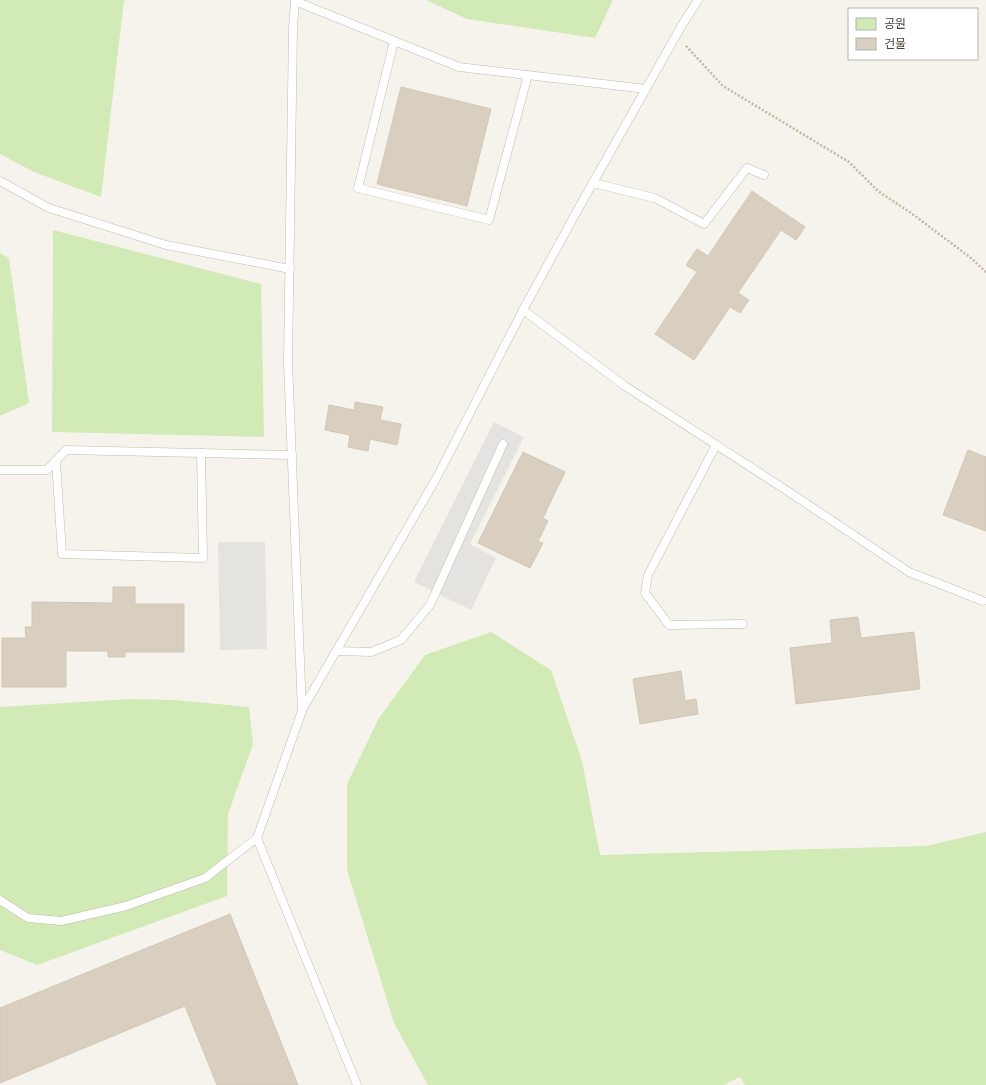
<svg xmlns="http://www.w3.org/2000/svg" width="986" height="1085" font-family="'Work Sans','Noto Sans KR',sans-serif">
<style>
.green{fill:#d2eab5}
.parking{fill:#e5e3e0}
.building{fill:#d8cfc1;stroke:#d3c7b4}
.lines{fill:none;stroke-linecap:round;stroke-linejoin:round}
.service-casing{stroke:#c2bbae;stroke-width:9}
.path{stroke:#c4b79f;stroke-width:2.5;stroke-dasharray:2 2;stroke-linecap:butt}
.service{stroke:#fff;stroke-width:8}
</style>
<rect width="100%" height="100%" fill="#f6f3ec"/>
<g class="green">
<path d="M0,0h124l-23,197 -67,-25 -34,-18z"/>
<path d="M426,0h187l-18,38 -128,-19z"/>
<path d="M53,230l208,54 3,153 -212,-5z"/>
<path d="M0,253l9,5 20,145 -29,13z"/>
<path d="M491,632l60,38 31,91 18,94 326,-9 60,-14v253h-241l-5,-8 -16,8h-296l-34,-62 -47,-153v-86l32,-66 46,-63z"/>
<path d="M129,699l46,1 74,7 4,37 -25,70 -1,82 -190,69 -37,-15v-243z"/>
</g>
<g class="parking">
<path d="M494,422l30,15 -54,107 26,14 -25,52 -57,-28z"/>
<path d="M218,542h47l2,107 -47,1z"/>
</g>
<g class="building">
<path d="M401,87l90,22 -24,97 -90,-22z"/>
<path d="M752,191l53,36 -9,13 -15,-10 -43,63 11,7 -9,13 -10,-6 -36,53 -39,-26 42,-62 -11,-7 11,-16 11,7z"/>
<path d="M355,402l28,5 -3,13 21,4 -4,21 -27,-6 -2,12 -20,-4 2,-12 -25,-5 4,-25 25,5z"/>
<path d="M968,450l18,7v74l-43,-16z"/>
<path d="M523,452l42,20 -22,46 5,3 -10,20 5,2 -13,25 -52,-25z"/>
<path d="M113,587h22v17h49v48h-59v5h-17v-6h-42v36h-64v-49h24l-1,-11h7v-25l81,1z"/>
<path d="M858,617l3,21 53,-6 6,57 -124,15 -6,-56 42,-5 -2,-23z"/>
<path d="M681,671l4,30 11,-2 2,15 -58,10 -7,-45z"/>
<path d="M230,914l68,171h-81l-32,-79 -185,77v-75z"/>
</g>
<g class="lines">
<g class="service-casing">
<g id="service">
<path d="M295,1l164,66 187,22"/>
<path d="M394,41l-36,147 131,32 39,-145"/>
<path d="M0,181l49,27 117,37 124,24"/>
<path d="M593,183l62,15 49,26 43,-56 17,7"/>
<path d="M523,310l102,76 164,106 120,80 74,29"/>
<path d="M716,445l-68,130 -3,18 24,32 74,-1"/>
<path d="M56,461l6,93 141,4 -2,-105"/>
<path d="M0,470h47l19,-20 226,5"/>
<path d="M337,651l34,1 30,-12 29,-35 73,-161"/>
<path d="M302,710l135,-233 86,-167 54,-99 105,-186 16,-25"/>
<path d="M257,838l100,247"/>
<path d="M0,900l28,18 33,3 65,-15 79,-28 52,-40 45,-127 -14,-349 5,-334 2,-28"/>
</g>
</g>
<path class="path" d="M686,46l37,40 126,76 29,29 33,22 60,45 15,14"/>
<use href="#service" class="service"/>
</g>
<rect x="848" y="8" width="130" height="52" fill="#ffffff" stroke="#b7b4b0"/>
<rect x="856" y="18" width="20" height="12" fill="#d2eab5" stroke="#b7b4b0"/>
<text x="884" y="28" font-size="12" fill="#4b4439">공원</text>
<rect x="856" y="38" width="20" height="12" fill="#d8cfc1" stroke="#b7b4b0"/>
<text x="884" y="48" font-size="12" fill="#4b4439">건물</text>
</svg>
